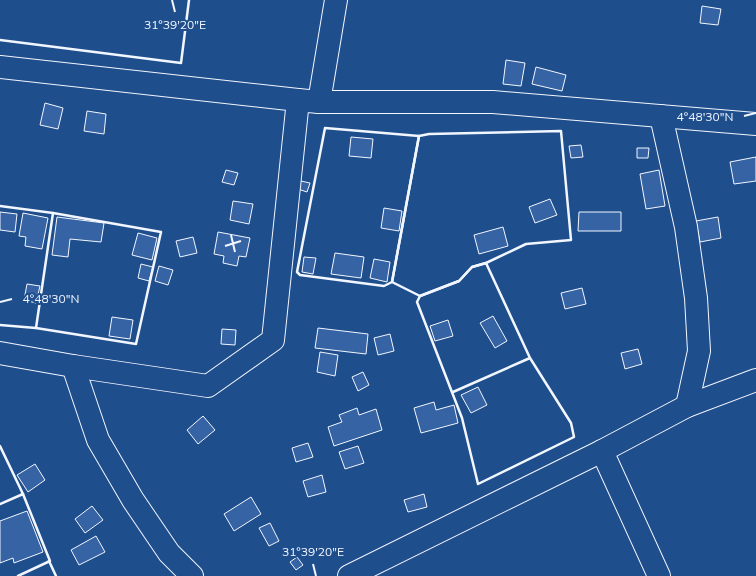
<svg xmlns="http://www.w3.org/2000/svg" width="756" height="576" font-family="Mulish,sans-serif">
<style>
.building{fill:#3563a3;stroke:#f2f6ff}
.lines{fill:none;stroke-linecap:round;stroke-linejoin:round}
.minor-casing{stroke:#f2f6ff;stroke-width:24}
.minor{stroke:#1f4e8c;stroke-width:22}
.wall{stroke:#f2f6ff;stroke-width:2.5}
.ticks{fill:none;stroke:#f2f6ff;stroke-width:2}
.ticks-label{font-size:12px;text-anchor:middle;fill:#f2f6ff;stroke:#1f4e8c;stroke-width:4;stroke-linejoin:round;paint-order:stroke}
</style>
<rect width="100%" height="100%" fill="#1f4e8c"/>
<g class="building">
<path d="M702,6l19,3 -3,16 -18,-2z"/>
<path d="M506,60l19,3 -4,23 -18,-2z"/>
<path d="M536,67l30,8 -4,16 -30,-7z"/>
<path d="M45,103l18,5 -5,21 -18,-4z"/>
<path d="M87,111l19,3 -2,20 -20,-3z"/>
<path d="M351,137l22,2 -2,19 -22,-2z"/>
<path d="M581,145l2,12 -12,1 -2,-12z"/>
<path d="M637,148h12l-1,10h-11z"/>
<path d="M756,157v24l-22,3 -4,-22z"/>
<path d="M226,170l12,3 -4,12 -12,-3z"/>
<path d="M659,170l6,36 -19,3 -6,-35z"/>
<path d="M301,181l9,2 -3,9 -9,-3z"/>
<path d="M550,199l7,16 -22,8 -6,-16z"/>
<path d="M233,201l20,3 -4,20 -19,-4z"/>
<path d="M384,208l18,3 -3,20 -18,-3z"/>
<path d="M0,212l17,2 -2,18 -15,-2z"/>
<path d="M579,212h42v19h-43z"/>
<path d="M23,213l25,5 -6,31 -17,-3 1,-9 -7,-1z"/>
<path d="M57,217l47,6 -3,19 -31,-3 -2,18 -16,-2z"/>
<path d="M718,217l3,21 -21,4 -4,-21z"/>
<path d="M503,227l5,19 -29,8 -5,-19z"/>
<path d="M218,232l32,6 -4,19 -7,-1 -2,10 -14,-3 1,-7 -10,-2z"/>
<path d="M138,233l19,5 -5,22 -20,-5z"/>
<path d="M193,237l4,16 -17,4 -4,-16z"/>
<path d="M335,253l29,4 -3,21 -30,-4z"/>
<path d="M304,257l12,1 -3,16 -11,-2z"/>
<path d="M374,259l16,3 -3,20 -17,-4z"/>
<path d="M141,264l12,3 -4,14 -11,-3z"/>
<path d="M159,266l14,4 -5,15 -13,-4z"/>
<path d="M27,284l13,2 -4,17 -12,-3z"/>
<path d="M582,288l4,16 -21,5 -4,-16z"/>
<path d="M493,316l14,25 -12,7 -15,-25z"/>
<path d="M112,317l21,3 -3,19 -21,-3z"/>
<path d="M448,320l5,16 -18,5 -5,-15z"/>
<path d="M318,328l50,6 -2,20 -51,-6z"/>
<path d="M222,329l14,1 -1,15 -14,-1z"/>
<path d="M390,334l4,17 -16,4 -4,-17z"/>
<path d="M638,349l4,15 -17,5 -4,-16z"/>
<path d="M320,352l18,3 -3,21 -18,-4z"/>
<path d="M363,372l6,13 -11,6 -6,-14z"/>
<path d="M478,387l9,18 -16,8 -10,-18z"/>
<path d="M434,402l2,8 18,-5 4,18 -37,10 -7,-25z"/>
<path d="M357,408l2,7 17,-6 6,21 -48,16 -6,-19 14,-5 -3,-7z"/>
<path d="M203,416l12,14 -17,14 -11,-14z"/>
<path d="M308,443l5,14 -17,5 -4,-14z"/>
<path d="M358,446l6,17 -19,6 -6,-17z"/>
<path d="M35,464l10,16 -17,12 -11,-17z"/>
<path d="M322,475l4,17 -18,5 -5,-16z"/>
<path d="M424,494l3,13 -19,5 -4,-12z"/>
<path d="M251,497l10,17 -27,17 -10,-17z"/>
<path d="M92,506l11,14 -18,13 -10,-14z"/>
<path d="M27,511l16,41 -29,11 -1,-5 -13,5v-42z"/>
<path d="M270,523l9,18 -10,5 -10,-18z"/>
<path d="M96,536l9,16 -26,13 -8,-15z"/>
<path d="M297,557l6,8 -7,5 -6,-8z"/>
</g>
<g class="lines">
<g class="minor-casing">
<g id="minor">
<path d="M0,67l298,33"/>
<path d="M319,102h174l263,22"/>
<path d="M661,116l25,111 10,71 3,53 -12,55"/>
<path d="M0,353l73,13 135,20 65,-46 25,-240 21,2 17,-102"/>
<path d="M73,366l25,74 35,60 36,53 23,23"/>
<path d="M602,451l57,125"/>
<path d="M349,576l253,-125 85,-45 69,-26"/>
</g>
</g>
<use href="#minor" class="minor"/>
<g class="wall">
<path d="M0,40l181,23 8,-63"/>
<path d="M325,128l94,8 -27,146 -8,4 -84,-11 -3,-3z"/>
<path d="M561,131l10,109 -45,4 -40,19 -14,4 -13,14 -39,15 -28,-14 27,-146 10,-2z"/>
<path d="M0,206l53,7v1"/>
<path d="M53,213l108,19 -25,112 -100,-16z"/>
<path d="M0,325l36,3"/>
<path d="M453,392l77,-34 -44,-95 -14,4 -13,14 -39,15 -3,6 45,116 16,66 96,-47 -3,-14 -41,-65 -77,34"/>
<path d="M0,446l23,48h-1"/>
<path d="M0,504l23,-10 27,67 -32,15"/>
<path d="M49,561l7,15"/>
</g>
</g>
<path class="ticks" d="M172,0l3,12M744,116l12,-3M231,235l4,17M225,246l16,-5M0,302l12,-3M313,564l3,12"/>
<g class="ticks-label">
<text x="175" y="29">31°39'20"E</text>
<text x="705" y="121">4°48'30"N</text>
<text x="51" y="303">4°48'30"N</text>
<text x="313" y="556">31°39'20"E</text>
</g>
</svg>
